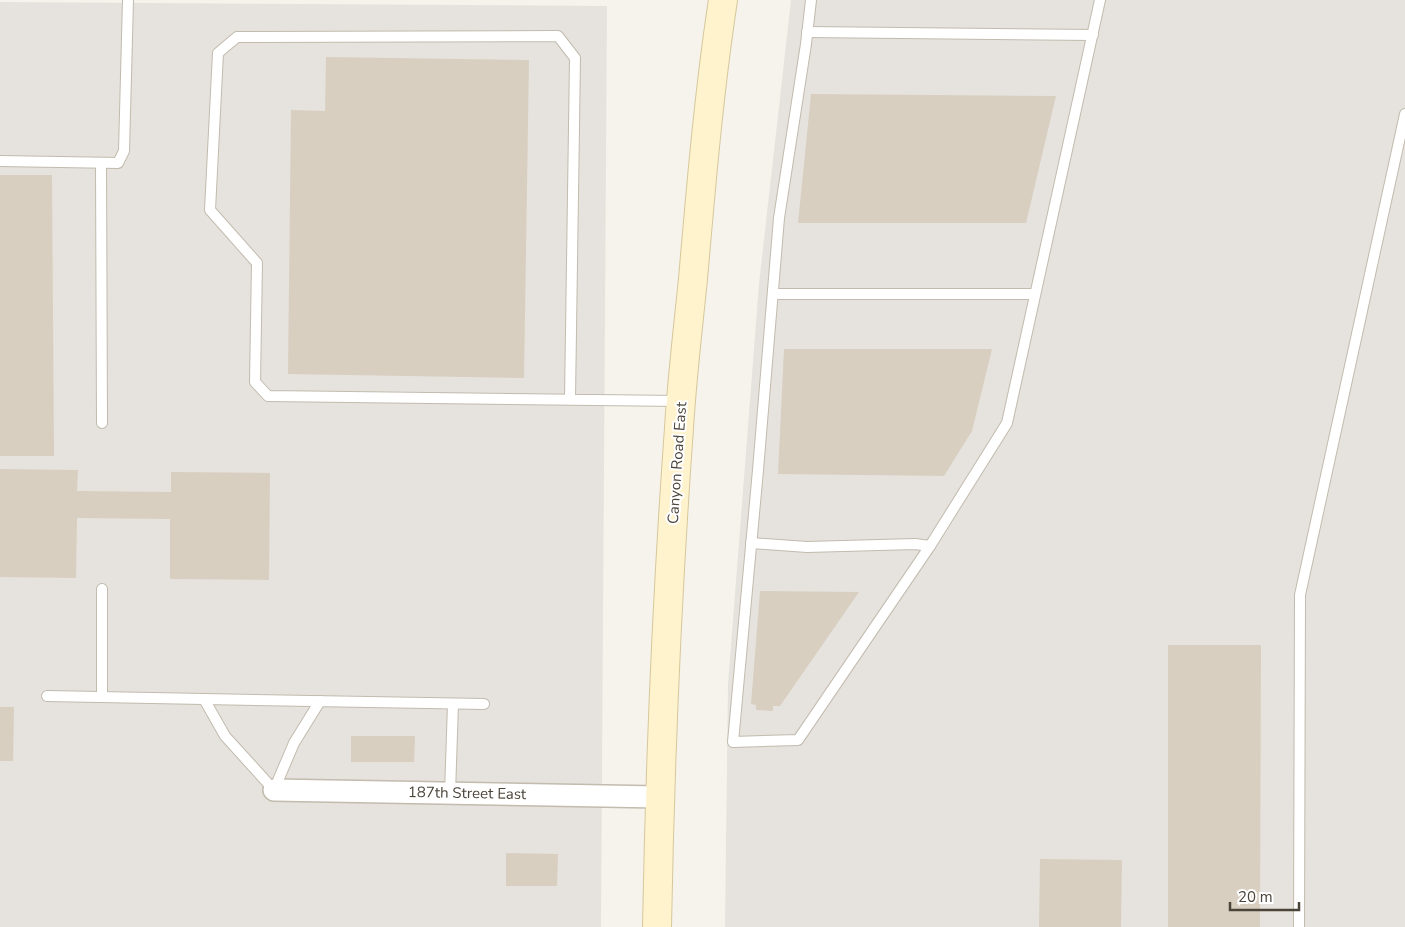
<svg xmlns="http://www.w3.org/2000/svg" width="1405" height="927" font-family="'Nunito Sans',sans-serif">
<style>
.industrial{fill:#e6e2dd}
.building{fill:#d8cfc1}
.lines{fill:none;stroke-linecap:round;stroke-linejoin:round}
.service-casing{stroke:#c2bbae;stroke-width:12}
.minor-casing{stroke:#c2bbae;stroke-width:24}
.secondary-casing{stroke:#d6c79b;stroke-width:30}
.service{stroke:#fff;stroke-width:10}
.minor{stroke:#fff;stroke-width:21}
.secondary{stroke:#fff3cd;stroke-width:28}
.labels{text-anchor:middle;stroke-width:4;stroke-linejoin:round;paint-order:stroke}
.street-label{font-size:15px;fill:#4b4439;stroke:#fff}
</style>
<rect width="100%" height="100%" fill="#f6f3ec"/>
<g class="industrial">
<path d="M791,0h614v927h-680l3,-243 31,-400z"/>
<path d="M0,2l607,4 -6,921h-601z"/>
</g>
<g class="building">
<path d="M326,57l203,3 -5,318 -236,-4 3,-264 34,1z"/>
<path d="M811,94l245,2 -30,127h-228z"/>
<path d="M0,175h52l2,281h-54z"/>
<path d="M784,349h208l-20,82 -28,45 -166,-2z"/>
<path d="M0,469l78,1 -1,21 94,1v-20l99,1 -1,107 -99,-1v-60l-93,-1 -1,60 -76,-1z"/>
<path d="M760,591l99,1 -79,114h-7v5l-17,-1v-5l-5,-1z"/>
<path d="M1168,645h93l-1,282h-92z"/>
<path d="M0,707h14l-1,54h-13z"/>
<path d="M351,736h64l-1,26h-63z"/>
<path d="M506,853l52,1 -1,32h-51z"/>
<path d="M1040,859l82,1 -1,67h-82z"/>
</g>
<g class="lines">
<g class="service-casing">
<g id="service">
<path d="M811,0l-5,44 -27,174 -21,252 -25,272 65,-2 132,-194 77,-123 93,-423"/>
<path d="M807,32l286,3"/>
<path d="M0,161l118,2 6,-12 4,-151"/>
<path d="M101,163l1,260"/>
<path d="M773,294h262"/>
<path d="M570,399l5,-341 -17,-22 -321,1 -19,16 -8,157 47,53 -2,119 13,14 412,5"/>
<path d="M751,543l56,4 108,-3 15,2"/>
<path d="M102,589v108"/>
<path d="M47,696l157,3 21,37 49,54 20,-47 26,-42"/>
<path d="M204,699l280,5"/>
<path d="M450,793l3,-89"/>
<path d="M1299,927l1,-332 105,-481"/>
</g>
</g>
<g class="minor-casing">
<path id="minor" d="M274,790l385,7"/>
</g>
<g class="secondary-casing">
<path id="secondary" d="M657,927c3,-167 10,-333 22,-499 3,-50 9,-100 14,-149 8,-93 16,-187 30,-279"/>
</g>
<use href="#service" class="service"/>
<use href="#minor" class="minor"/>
<use href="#secondary" class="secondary"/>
</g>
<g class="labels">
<g class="street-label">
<text transform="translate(677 463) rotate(-86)" y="5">Canyon Road East</text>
<text transform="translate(467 793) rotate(1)" y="5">187th Street East</text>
</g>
</g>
<path d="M1230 902v8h69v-8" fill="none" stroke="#4b4439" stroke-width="2.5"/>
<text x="1238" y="902" font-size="15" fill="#4b4439" stroke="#ffffff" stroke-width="4" paint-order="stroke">20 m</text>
</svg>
